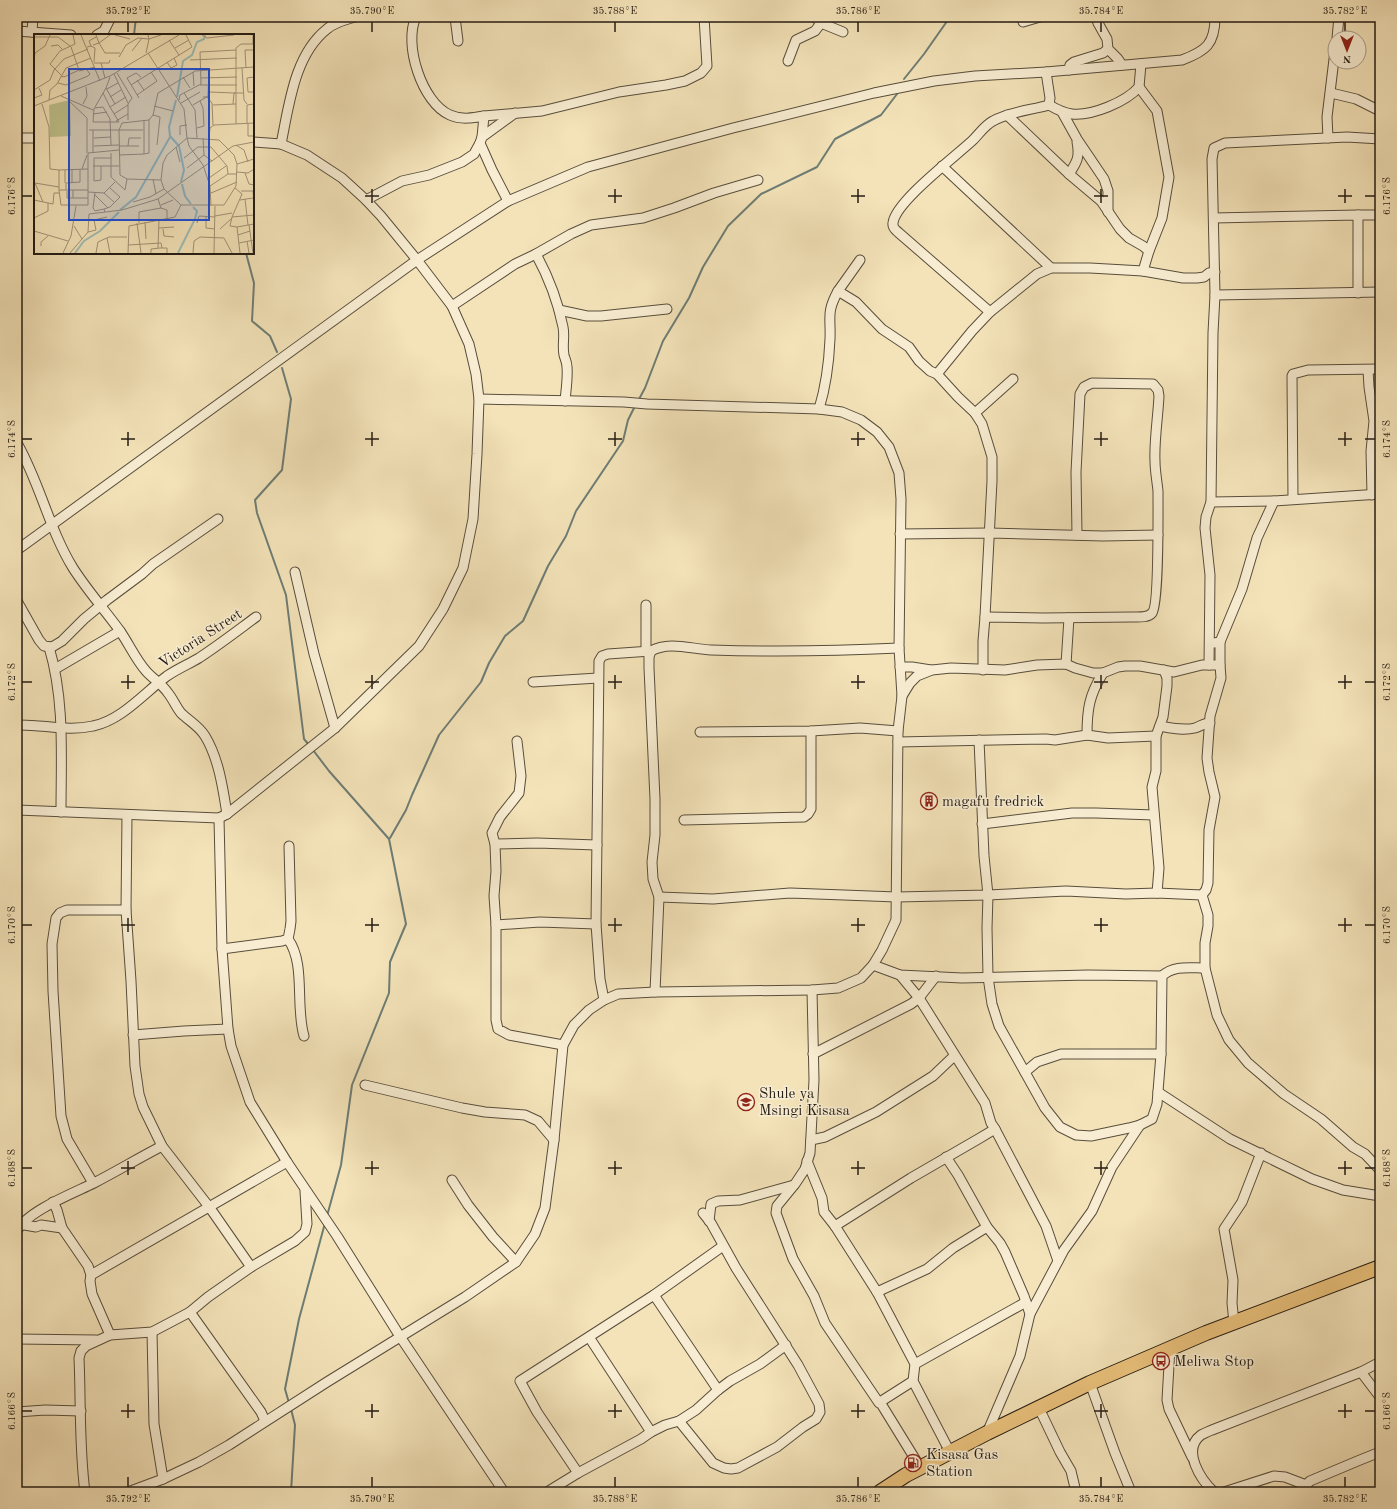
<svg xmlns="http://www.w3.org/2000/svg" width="1397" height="1509" font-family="'Old Standard TT',serif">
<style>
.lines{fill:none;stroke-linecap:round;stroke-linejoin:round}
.stream{stroke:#6d7d75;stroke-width:2}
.minor-casing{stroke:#584e3c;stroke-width:11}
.highway-casing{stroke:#241c13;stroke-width:16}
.minor{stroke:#f8edd2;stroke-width:9}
.highway{stroke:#eac27c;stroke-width:14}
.ticks{fill:none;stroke:#241c13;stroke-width:1.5}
.labels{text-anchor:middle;stroke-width:3;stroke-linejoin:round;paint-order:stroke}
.street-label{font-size:15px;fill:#241c13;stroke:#f8edd2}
.poi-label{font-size:15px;fill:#241c13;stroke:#f8edd2;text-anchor:start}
.inset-river{fill:none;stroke:#9dbdb6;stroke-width:2}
.inset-road{fill:none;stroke:#a19377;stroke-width:1}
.view{fill:#1d4ed8;fill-opacity:0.15;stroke:#1d4ed8;stroke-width:2}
.inset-edge{fill:none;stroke:#241c13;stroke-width:2}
.neatline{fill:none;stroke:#241c13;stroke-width:1.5}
.ticks-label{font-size:10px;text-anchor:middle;fill:#241c13}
</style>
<rect width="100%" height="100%" fill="#f4e3b9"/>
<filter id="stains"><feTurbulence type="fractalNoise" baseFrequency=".005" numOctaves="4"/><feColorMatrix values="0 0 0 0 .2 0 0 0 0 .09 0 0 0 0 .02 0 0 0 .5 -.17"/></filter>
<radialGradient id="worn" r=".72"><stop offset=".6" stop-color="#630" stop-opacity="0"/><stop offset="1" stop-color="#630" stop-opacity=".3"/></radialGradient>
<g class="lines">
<g class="stream">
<path d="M134,35l2,-18"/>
<path d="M904,79l20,-25 26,-37"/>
<path d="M246,253l8,30 -2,38 18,15 7,16"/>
<path d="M282,368l9,31 -9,71 -27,30 2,13 29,82 18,144 5,6"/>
<path d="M638,401l7,-13 18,-47 26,-43 14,-31 25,-41 33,-32 56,-27 18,-28 46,-24 16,-21"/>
<path d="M313,750l16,21 60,68 17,85 -16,38 -1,31 -37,92 -11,80 -14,51"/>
<path d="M390,838l16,-28 6,-15 27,-60 42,-53 8,-19 16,-27 18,-15 25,-55 18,-30 10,-25 47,-70 5,-21 7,-14"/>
<path d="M289,1403l-4,-14 14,-70 26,-96"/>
<path d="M291,1409l4,16 -4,67"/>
</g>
<g class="minor-casing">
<g id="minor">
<path d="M416,17c-13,27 6,86 34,98 11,5 23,3 34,1"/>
<path d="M455,17l3,24"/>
<path d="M815,17l6,6 22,9"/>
<path d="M1096,17l2,6 9,16 1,10 10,10 4,6"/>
<path d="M1023,22l17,-5"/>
<path d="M17,31l54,4"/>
<path d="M32,32l1,-15"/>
<path d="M97,35l7,-4 7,-14"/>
<path d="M1337,38l2,-21"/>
<path d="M788,61l8,-21 19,-9 6,-8"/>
<path d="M1069,70l1,-5 4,-3 29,-9 5,-4"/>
<path d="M1139,87l2,-23"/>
<path d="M1331,93l25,6 24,12"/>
<path d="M1049,105c7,4 14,8 23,9 20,2 54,-12 67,-27l18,24 12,66 -7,41 -13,33 -6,20"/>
<path d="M1062,112l15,27 27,40 4,12v21"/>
<path d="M1007,115l62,59 32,27 19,28 9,9 14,8 6,5"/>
<path d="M482,137l33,-24"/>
<path d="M17,138h18"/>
<path d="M1328,138l-1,-21 8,-66"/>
<path d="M281,144c8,-38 13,-89 46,-115 8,-7 18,-9 28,-12"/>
<path d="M942,166l109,102"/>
<path d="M1069,174c8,-12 11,-17 8,-32"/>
<path d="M366,200l36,-19 27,-6 33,-13 12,-8 6,-11"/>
<path d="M508,201l-16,-31 -12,-27 2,-6 2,-21 58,-5 77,-19 47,-7 19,-4 16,-8 6,-7 -3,-49"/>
<path d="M1358,215h22"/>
<path d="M1214,218l144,-3v78"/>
<path d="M536,254c12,22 22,48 27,73 2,9 -1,19 1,28 1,4 3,7 3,12 1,11 -1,22 -2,34"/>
<path d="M838,291l22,-31"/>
<path d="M1215,295l165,-3"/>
<path d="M452,306l63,-42 21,-10 35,-20 20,-9 52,-7 31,-10 40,-15 44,-13"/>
<path d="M559,310l28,6h14l66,-7"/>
<path d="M990,312l-91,-79c-3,-3 -7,-5 -6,-10 2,-21 63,-67 80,-83 6,-6 12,-15 20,-19 16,-9 38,-11 56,-16l1,-7 -4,-26"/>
<path d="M1368,370l1,17 5,34 -3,30 1,44"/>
<path d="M937,374l35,-43 18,-19 47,-38 14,-6h39l53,3 40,7h14l7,-1 5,-4 6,-1"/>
<path d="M819,409c7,-23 10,-47 11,-70 1,-22 -4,-26 8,-48l18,11 26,27 27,18 10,14 11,10 7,3 21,23 17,16 7,11 10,33v24l-7,136"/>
<path d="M975,413l38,-34"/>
<path d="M17,443c23,40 32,86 56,125 14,22 31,41 47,63 9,13 16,29 26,40 7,8 16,13 22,22 5,6 8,14 13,20 8,8 18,13 24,23 14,23 18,53 22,78"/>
<path d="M1293,499l-1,-123 1,-2 15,-4 72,-1"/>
<path d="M1211,502l63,-1 106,-7"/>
<path d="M900,534l89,-1 114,3 55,-1"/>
<path d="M17,550l400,-290 91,-59 80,-34 145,-39 141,-35 60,-12 41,-5 71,-4 136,-12c24,-9 33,-16 33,-43"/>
<path d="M295,572l19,82 21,74"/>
<path d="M17,601l22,39 5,6 8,1 10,-6 22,-22 23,-19 35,-26 11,-10 65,-45"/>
<path d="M646,605v47"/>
<path d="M1214,643l6,-1 22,-53 15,-51 17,-37"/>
<path d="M49,647c16,54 12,109 12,165"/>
<path d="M1066,664l3,-46"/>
<path d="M1209,665l1,-90 -5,-47 1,-11 5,-15 2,-169 2,-38 -3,-136 2,-11 11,-5 122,-6 33,2"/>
<path d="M1220,665l1,13 -11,38 -3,42 2,14 6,25 -6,33 -1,53 -2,7 -4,5 6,20v11l-3,17v25l12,47 12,25 19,23 36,31 37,25 32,28 12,7 15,16"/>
<path d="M900,667h12l19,3"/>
<path d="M55,669l65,-38"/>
<path d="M983,670v-29l2,-24 58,1 89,-1c6,0 16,1 20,-4 7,-7 6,-106 6,-122 -1,-10 -3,-20 -3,-30 -1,-20 3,-44 4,-65l-1,-6 -5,-6 -61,-1 -8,4 -4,7 -4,78 1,63"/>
<path d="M533,682l65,-4"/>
<path d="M902,696l8,-13 7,-7 15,-6 19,-2 54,2 32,-5 29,-1 9,4 18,5h10l15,-6 7,-1h15l34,6 28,-7h18v-23"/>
<path d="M17,725c25,-1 50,7 76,1 29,-6 51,-33 74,-50 10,-7 22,-12 32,-18 20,-13 38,-27 57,-41"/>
<path d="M1160,726c11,2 23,5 35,2 6,-2 9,-5 15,-5"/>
<path d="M700,732l111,-1 49,-3 38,3"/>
<path d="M1087,735c0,-25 2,-40 16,-62"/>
<path d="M979,740l5,116 4,39 -1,33 1,49 4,27 7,22 46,82 15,19 16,8 15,1 38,-8 11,-3 12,-6 5,-15 4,-50 1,-78c12,-11 27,-8 43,-8"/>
<path d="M517,741l4,35 -2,17 -19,24 -8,16 3,11 1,27 -2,25 2,29v95l2,9 11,6 54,10"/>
<path d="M898,742l148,-3 9,1 32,-5 21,3 48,-2"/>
<path d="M17,810l202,8 8,-4 108,-86 84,-82 24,-37 20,-41 10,-49 4,-65 2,-55 -3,-25 -7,-30 -17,-38 -35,-46 -36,-44 -15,-16 -24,-22 -35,-23 -26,-11 -28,-2"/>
<path d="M127,815l-1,95 5,71 4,85 4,28 4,13 19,39 48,62 41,59"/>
<path d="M219,818l3,131 6,80 3,17 19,56 37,60 50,74 64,102 103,154"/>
<path d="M684,820l120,-3 4,-3 3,-5v-78"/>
<path d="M982,824l90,-11h24l58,2"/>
<path d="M495,844l42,-1 60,2"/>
<path d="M1157,893l2,-25 -7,-81 4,-16v-35l7,-19 4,-31v-8l-3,-8"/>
<path d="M659,897l54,2 77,-6 107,4 91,-2 78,-4 60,3 31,-1 45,2"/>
<path d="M496,925l44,-3 56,2"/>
<path d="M288,939c18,25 7,67 16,97"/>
<path d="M222,949l60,-8 6,-2 2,-10 1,-8 -2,-75"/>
<path d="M873,965l27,10 62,3 126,-3 74,1"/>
<path d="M812,990l2,90 -4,73 -5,16 -10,15 -18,22 -1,7 17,46 21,37 11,27 54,80 1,-1 40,65"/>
<path d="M655,992l4,-95 -6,-18 -1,-17 3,-27v-36l-6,-131v-11l2,-6c18,-10 40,-2 60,-1 63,2 126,1 188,-2"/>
<path d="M604,1000l-4,-21 -4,-55 3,-263 3,-5 6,-2 43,-3"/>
<path d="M133,1035l51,-4 44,-2"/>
<path d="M813,1054l98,-50 8,-6 17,-22"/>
<path d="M1025,1072l12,-10 24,-8h100"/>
<path d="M365,1085l97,23 23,4 40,3 13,6 16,19"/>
<path d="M1158,1092l72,47 82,40 31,11 37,6"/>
<path d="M995,1129l51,97 12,35"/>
<path d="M811,1140l14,-3 51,-25 57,-36 21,-20"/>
<path d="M946,1157l12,18 29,52 13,16 5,9 19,44 6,18 -10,42 -33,77"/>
<path d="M807,1161l15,37 2,14 11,14 42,66 38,72 -2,17 37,71"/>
<path d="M452,1180l16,25 25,32 23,25"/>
<path d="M93,1183l-26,-44 -6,-23 -8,-125 -1,-47 4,-26 4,-5 7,-3h59"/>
<path d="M53,1202l4,8 5,18 26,38 3,9 -1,6 2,13 18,41"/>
<path d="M709,1221l2,-17 7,-3 22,-1 54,-15"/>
<path d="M19,1224l17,3 5,-2 21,3"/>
<path d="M835,1226l76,-48 69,-40 15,-9 -4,-6 -6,-20 -66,-105 -19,-23"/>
<path d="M17,1231c10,-20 57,-38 77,-48 23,-12 45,-25 68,-37"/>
<path d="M91,1275l196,-113"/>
<path d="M877,1292l50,-23 26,-21 34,-21"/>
<path d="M654,1295l64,95"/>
<path d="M190,1312l71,100 4,9"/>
<path d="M1030,1314l34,-64 28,-39 20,-44 28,-42"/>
<path d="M1234,1323l-2,-20 1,-23 -9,-51 18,-27 19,-49"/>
<path d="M152,1332l2,92 9,55"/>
<path d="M589,1337l62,95"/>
<path d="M17,1339l79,1"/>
<path d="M1170,1348l-3,52 2,9 23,48"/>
<path d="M915,1364l111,-62"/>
<path d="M1361,1372l19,25"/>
<path d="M1090,1383l25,70 16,39"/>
<path d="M880,1402l33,-21"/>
<path d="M1039,1408l21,44 11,19 5,21"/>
<path d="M17,1412l28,-2 36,1"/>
<path d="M679,1421l34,42 11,5 7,1 7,-1 39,-21 26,-20 13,-8 4,-7 -1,-8 -21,-39 -62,-97 -25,-45 -8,-10"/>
<path d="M578,1473l-41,-61 -17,-31 134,-86 69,-49"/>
<path d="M85,1492c-6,-45 -4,-90 -6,-134l2,-7 5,-5 24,-11 42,-3 38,-20 18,-15 43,-30 44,-26 10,-9 2,-8 -2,-33"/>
<path d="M128,1492l35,-13 36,-17 30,-17 98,-63 138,-85 51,-35 19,-28 10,-26 9,-68 9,-95 11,-20 15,-15 15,-10 14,-6 37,-2 157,-2 26,-2 23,-10 12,-13 9,-15 14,-30 2,-189 4,-35 -3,-48 2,-149 -2,-26 -10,-26 -12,-15 -16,-12 -19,-8 -23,-3 -172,-5 -23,-2 -145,-3"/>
<path d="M547,1492l31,-19 63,-34 10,-7 14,-7 14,-4 17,-11 22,-20 12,-9 30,-17 26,-19"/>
<path d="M1214,1492c-13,-12 -33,-42 -13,-57 4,-2 8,-4 11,-5l149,-58 19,-10"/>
<path d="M1224,1492l50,-16 11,1 21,8"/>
<path d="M1304,1492l2,-7 4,-4 50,-21 20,-8"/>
</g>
</g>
<g class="highway-casing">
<path id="highway" d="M880,1492l26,-17 81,-42 103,-50 116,-50 174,-66"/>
</g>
<use href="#minor" class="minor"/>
<use href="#highway" class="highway"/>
</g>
<path class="ticks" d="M128,22v10M372,22v10M615,22v10M858,22v10M1101,22v10M1345,22v10M372,189v14M615,189v14M858,189v14M1101,189v14M1345,189v14M22,196h10M365,196h14M608,196h14M851,196h14M1094,196h14M1338,196h14M1365,196h10M128,432v14M372,432v14M615,432v14M858,432v14M1101,432v14M1345,432v14M22,439h10M121,439h14M365,439h14M608,439h14M851,439h14M1094,439h14M1338,439h14M1365,439h10M128,675v14M372,675v14M615,675v14M858,675v14M1101,675v14M1345,675v14M22,682h10M121,682h14M365,682h14M608,682h14M851,682h14M1094,682h14M1338,682h14M1365,682h10M128,918v14M372,918v14M615,918v14M858,918v14M1101,918v14M1345,918v14M22,925h10M121,925h14M365,925h14M608,925h14M851,925h14M1094,925h14M1338,925h14M1365,925h10M128,1161v14M372,1161v14M615,1161v14M858,1161v14M1101,1161v14M1345,1161v14M22,1168h10M121,1168h14M365,1168h14M608,1168h14M851,1168h14M1094,1168h14M1338,1168h14M1365,1168h10M128,1404v14M372,1404v14M615,1404v14M858,1404v14M1101,1404v14M1345,1404v14M22,1411h10M121,1411h14M365,1411h14M608,1411h14M851,1411h14M1094,1411h14M1338,1411h14M1365,1411h10M128,1477v10M372,1477v10M615,1477v10M858,1477v10M1101,1477v10M1345,1477v10"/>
<defs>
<g id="building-ring" transform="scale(0.9)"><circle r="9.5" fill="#f8edd2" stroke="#8f2418" stroke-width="1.5"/><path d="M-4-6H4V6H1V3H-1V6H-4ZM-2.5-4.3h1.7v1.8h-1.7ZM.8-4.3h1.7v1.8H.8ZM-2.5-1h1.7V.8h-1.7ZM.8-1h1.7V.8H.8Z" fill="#8f2418"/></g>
<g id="school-ring" transform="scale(0.9)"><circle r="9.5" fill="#f8edd2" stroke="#8f2418" stroke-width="1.5"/><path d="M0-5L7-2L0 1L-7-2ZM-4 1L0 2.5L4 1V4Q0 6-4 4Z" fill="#8f2418"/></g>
<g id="bus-ring" transform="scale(0.9)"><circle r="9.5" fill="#f8edd2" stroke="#8f2418" stroke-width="1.5"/><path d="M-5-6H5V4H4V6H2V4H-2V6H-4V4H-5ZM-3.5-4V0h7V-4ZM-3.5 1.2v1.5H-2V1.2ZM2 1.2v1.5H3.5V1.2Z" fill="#8f2418"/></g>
<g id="fuel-ring" transform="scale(0.9)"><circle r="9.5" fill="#f8edd2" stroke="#8f2418" stroke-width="1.5"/><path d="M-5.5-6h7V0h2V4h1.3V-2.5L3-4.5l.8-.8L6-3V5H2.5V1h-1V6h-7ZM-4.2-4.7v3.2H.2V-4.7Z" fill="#8f2418"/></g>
</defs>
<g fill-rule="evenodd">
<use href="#building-ring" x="929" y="801"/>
<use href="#school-ring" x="746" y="1102"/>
<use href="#bus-ring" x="1161" y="1361"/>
<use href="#fuel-ring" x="913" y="1463"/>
</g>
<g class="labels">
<g class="street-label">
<text transform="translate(200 638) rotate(-33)" y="5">Victoria Street</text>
</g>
<g class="poi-label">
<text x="942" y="806">magafu fredrick</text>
<text x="759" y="1098">Shule ya<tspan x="759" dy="17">Msingi Kisasa</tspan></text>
<text x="1174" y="1366">Meliwa Stop</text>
<text x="926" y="1459">Kisasa Gas<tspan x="926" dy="17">Station</tspan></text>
</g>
</g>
<g transform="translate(34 34)">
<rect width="220" height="220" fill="#f4e3b9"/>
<path d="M36,66l1,36 -21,1 -1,-32z" fill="#bfc38d"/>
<path class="inset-river" d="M143,63l6,-36 9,-6 5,-13 7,-3 1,-4M142,66l-7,27 1,9 9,10 5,24 -3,12M148,150l3,12 6,8M86,176l16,-13 34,-60M41,219l9,-12 16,-10 19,-19M144,219l17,-34 2,-8 -4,-4"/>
<path class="inset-road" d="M47,1l19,46M62,1l3,8 11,-8M81,1l15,4M168,1l5,3 27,-3M0,3h24l12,9M135,6l10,15M59,11l6,-2 6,10h15M17,12l7,-1 4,4M57,12l4,2 -1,14M53,13l4,-1 -2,-5 7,-4M141,14l14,-8M98,17l10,-13M112,19l3,-14 12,-4M114,19l36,56 3,29M85,23l7,-12 12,-7 11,1 -1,-4M0,25l1,-6 10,-7 5,-11M156,26l47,-2M133,28l4,6 6,-3 -3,-7M60,29h15l1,-3M67,29l4,15M208,34l2,32 3,4M212,34l-1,-18h9M45,37l16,-4M159,38l1,14M83,39l15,25 -4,6v16M80,40l14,29M27,41l-11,-11 10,-13 15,-7 -2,-9M27,42l3,1 15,-7 -8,-23M76,43l-4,11 9,16M149,43l7,11M220,43l-7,1 1,14h6M167,44l36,-1M103,46l7,10M24,49l8,2 22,-9 2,-2 -3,-4M97,51l61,-38 -6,-12M166,51h37M73,55l11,-6M0,56l16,-10 4,-10 10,-11 24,-10M175,58l26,1M69,59l7,14M150,59l11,17 2,28M103,61l20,-14 -6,-9M27,62l32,14M76,63l11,-7M169,63h4l5,6 1,22M0,64l8,-3 -3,-7M105,64l-12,-20 9,-5 5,4M15,66l1,-10 7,-6 9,-16 25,-10M34,66l19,18v35M145,66l1,-5 21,-11 -1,-32 36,-2M147,69l19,-11M8,70l7,23 1,42 9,1v20h29M49,70l4,-8 -1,-9M199,70l1,-11h9M159,71l15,-9 1,-27M179,71l23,-1M0,72l76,-30 69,-41M120,72l19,5M61,73l11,-19M59,80l14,-2M80,80l14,-9M119,81l7,2 -3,28M82,87l12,-7M59,88l1,-14 9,-1 7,12 1,26M59,88h26M85,88l-9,-15 16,-10M213,89v-18l7,-1M214,89v13h6M202,90v-76l5,-4h12v-9M163,94l7,-2 -1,-18 -3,-7M55,96h54M146,101v-9l7,-1M60,104l17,-1M153,104l32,2 15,15 3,9 -1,22 -12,19h-43l-17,-16 -3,-9 2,-17 4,-8zM153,104l2,8 14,19 7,21M169,104l1,17M175,104l1,-10 4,-3 40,-2M202,111l8,5 4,12M60,112l25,-1M85,112h20M94,112l1,-8h12M142,113l4,15M59,118v-22M54,119l31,-3M110,120l5,-1v-33M85,121l25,-1v-34M77,124v19l14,13 2,-11M150,124l14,-11h13l16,19 1,8M203,130l17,-5M59,132h26M67,132v14l-7,1v-23h17v-5M153,134l17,-13 8,6M48,135l5,-14M25,136l29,-1M38,136v13M203,138l11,1 6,-4M211,139l4,11 5,1M175,144l17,-12M119,145l3,15M127,146l-34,-1 -7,-4 -1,-45 3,-7 27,-3 4,-5 5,-22 37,-22 59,-4M1,149l24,4M1,149l8,19M31,149v-13M201,154l7,6 -10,23 22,-2M25,156l2,15h27v-52M32,156v-7l14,-1v-12M39,156v8h15M33,157v7h6M207,157h12l1,12M54,158l16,1 11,-11M61,158l-2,16 2,3 9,-2M70,159l11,10M177,159l26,-11M60,160l14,14M211,165l3,26M0,166l19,4 1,-11h5M206,166l13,-2M99,168l17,-5 14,-8M127,171l12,-5M177,172l-1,-20 18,-12h9M127,174l6,2v9M71,178l-1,-3 6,-2 10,-10 -10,-9M172,182v12l9,1M181,182l17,-3M198,183l-2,9 7,1M0,184l14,-7v-8M111,188l1,17M103,189l4,30M105,189v-11l22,-4 -3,-9M163,189l2,-7 16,1M215,191l4,28M40,192l8,13M125,194l15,-1M129,195l1,7 10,1M186,195l11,-10M0,197l34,10M54,198l8,-2 -2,-10 13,-3M204,201l12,-4M73,204l3,15M213,207l2,12M205,209l15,-3M94,211l33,-2 1,5M7,212v-4l7,-6M124,214l1,-28M29,219l8,-17 5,-30M36,219l18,-21 1,-18 33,-4 36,-11 75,-53 21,-4M62,219l2,-11 11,-5h18M94,219l1,-27 46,-9 6,-12M117,219v-4l9,-1h7v5M159,219l1,-12 6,-4 24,1 8,15M180,219l1,-47M206,219l-3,-26 17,-3"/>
<path class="view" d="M35,35h140v151h-140z"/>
<rect width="220" height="220" class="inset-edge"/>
</g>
<rect width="1397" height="1509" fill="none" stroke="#f4e3b9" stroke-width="44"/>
<g transform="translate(1347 50) rotate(180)"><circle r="19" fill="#f8edd2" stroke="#a39986"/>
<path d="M0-3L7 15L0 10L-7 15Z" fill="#8f2418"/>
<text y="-6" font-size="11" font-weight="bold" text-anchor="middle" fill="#241c13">N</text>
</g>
<rect x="22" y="22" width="1353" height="1465" class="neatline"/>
<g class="ticks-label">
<text x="128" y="14">35.792°E</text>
<text x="372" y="14">35.790°E</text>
<text x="615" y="14">35.788°E</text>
<text x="858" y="14">35.786°E</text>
<text x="1101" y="14">35.784°E</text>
<text x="1345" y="14">35.782°E</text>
<text transform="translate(1386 196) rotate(-90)" y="4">6.176°S</text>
<text transform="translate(11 196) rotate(-90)" y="4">6.176°S</text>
<text transform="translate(1386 439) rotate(-90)" y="4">6.174°S</text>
<text transform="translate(11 439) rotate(-90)" y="4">6.174°S</text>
<text transform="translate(1386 682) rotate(-90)" y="4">6.172°S</text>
<text transform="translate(11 682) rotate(-90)" y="4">6.172°S</text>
<text transform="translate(1386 925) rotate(-90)" y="4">6.170°S</text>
<text transform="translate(11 925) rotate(-90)" y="4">6.170°S</text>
<text transform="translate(1386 1168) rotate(-90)" y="4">6.168°S</text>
<text transform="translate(11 1168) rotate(-90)" y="4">6.168°S</text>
<text transform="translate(11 1411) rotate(-90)" y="4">6.166°S</text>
<text transform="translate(1386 1411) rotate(-90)" y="4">6.166°S</text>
<text x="128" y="1502">35.792°E</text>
<text x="372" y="1502">35.790°E</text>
<text x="615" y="1502">35.788°E</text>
<text x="858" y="1502">35.786°E</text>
<text x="1101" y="1502">35.784°E</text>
<text x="1345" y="1502">35.782°E</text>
</g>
<rect width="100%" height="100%" filter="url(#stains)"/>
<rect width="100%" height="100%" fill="url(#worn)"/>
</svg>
